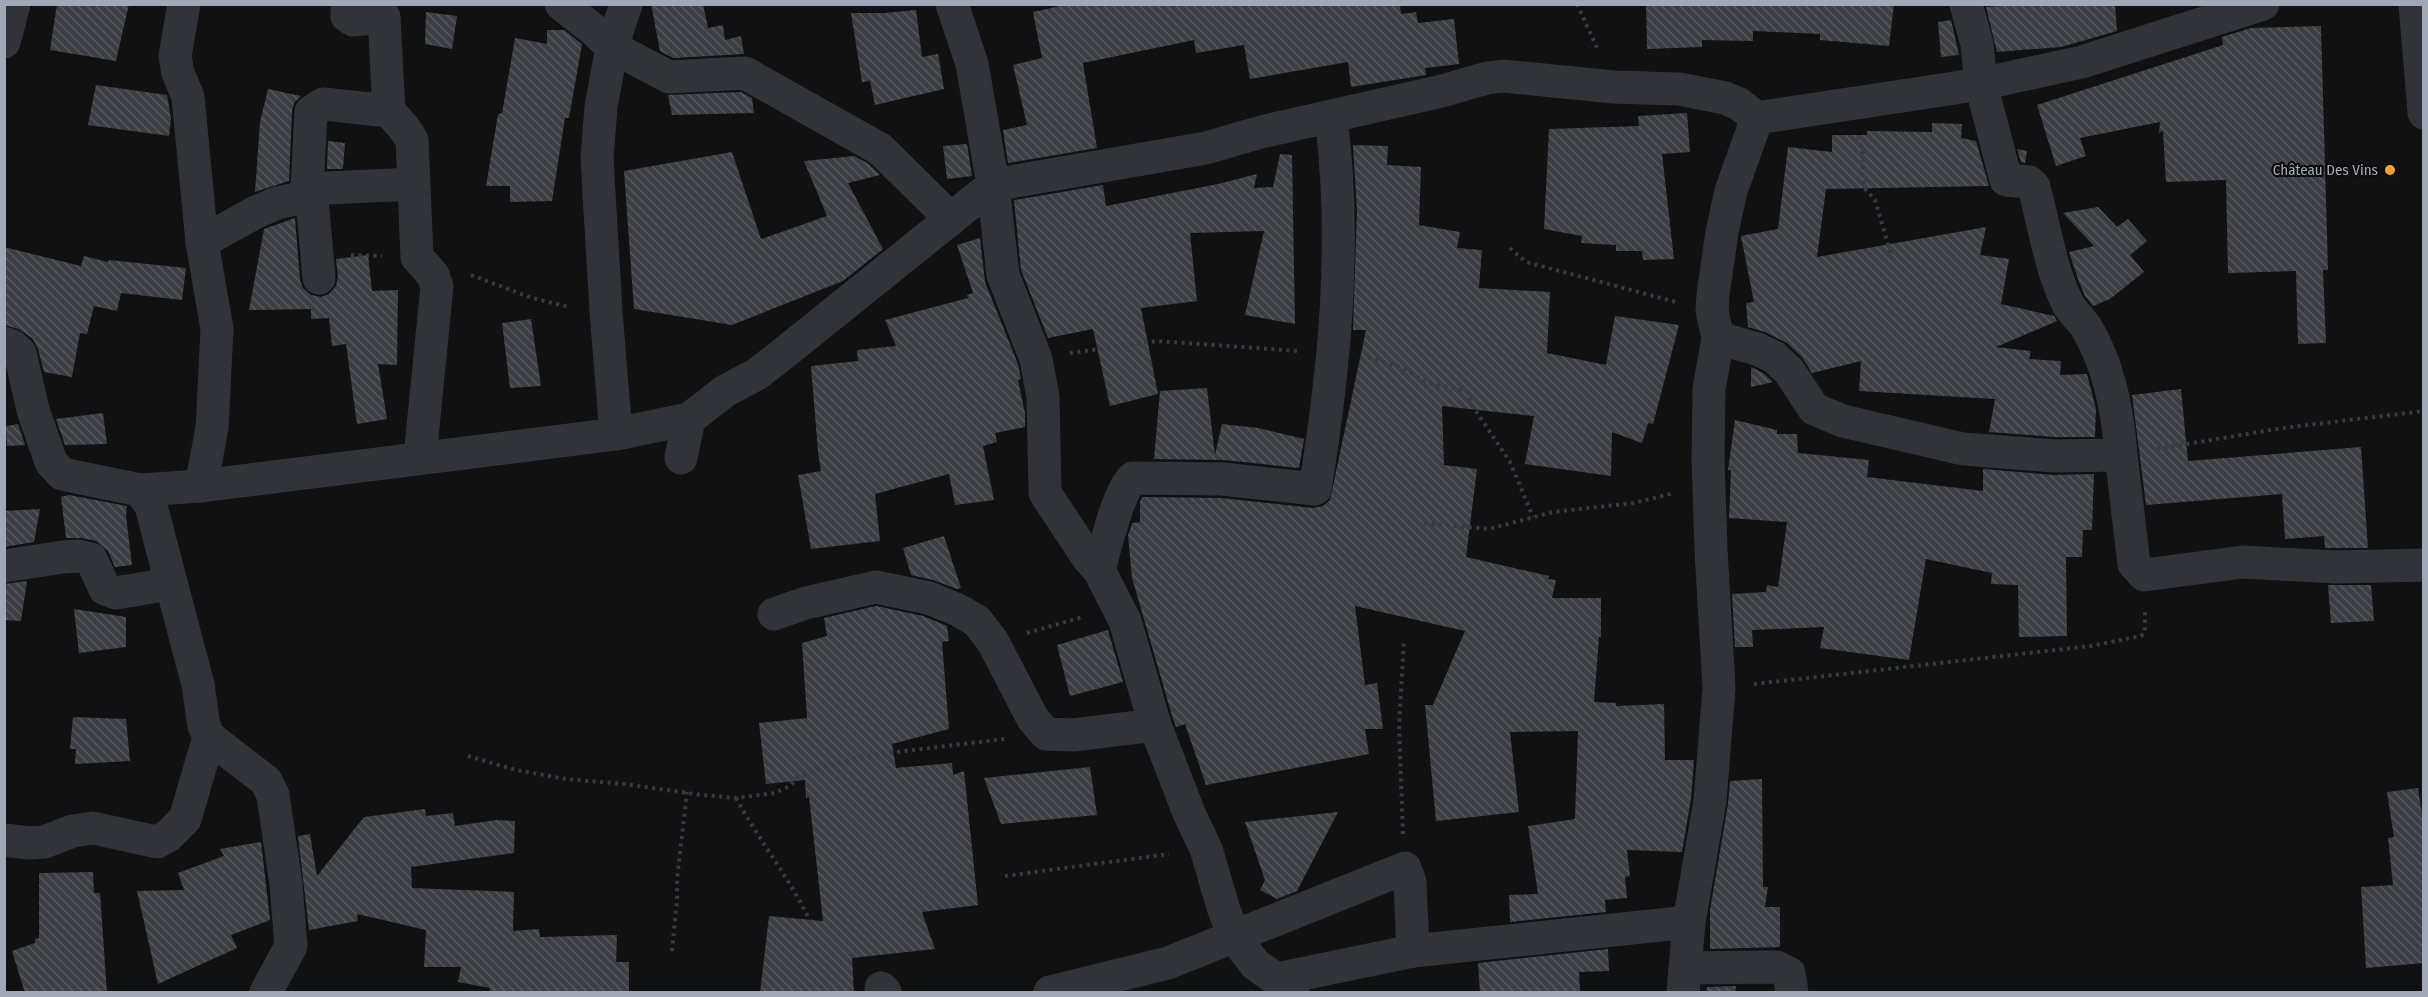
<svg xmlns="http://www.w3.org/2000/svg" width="2428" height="997" font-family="'Fira Sans Condensed',sans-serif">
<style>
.building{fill:url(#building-back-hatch)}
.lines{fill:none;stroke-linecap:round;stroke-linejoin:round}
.path{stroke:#373a3f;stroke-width:4;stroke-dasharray:3 4.5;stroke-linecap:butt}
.minor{stroke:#313338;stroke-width:33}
.poi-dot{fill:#ffa41c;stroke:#0c0c0d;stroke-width:2}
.labels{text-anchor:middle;stroke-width:4.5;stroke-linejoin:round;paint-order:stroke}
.poi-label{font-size:15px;fill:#a0a8b5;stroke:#0c0c0d;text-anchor:end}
</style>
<defs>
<pattern id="building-back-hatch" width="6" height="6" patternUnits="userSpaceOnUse" patternTransform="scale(1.5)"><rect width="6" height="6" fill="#3c3e43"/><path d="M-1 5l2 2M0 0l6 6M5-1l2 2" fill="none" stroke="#55575c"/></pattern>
</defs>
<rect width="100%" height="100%" fill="#111112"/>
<g class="building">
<path d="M57,4h72l-13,57 -66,-11z"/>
<path d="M651,4h52l5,24 15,-3 2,15 16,-4 3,18 -71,4 -13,-7z"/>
<path d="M1069,4h331l1,10 15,-2 2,11 36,-4 5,45 -34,4 1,7 -75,12 -3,-25 -98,17 -6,-34 -48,8 -2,-13 -111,23 14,85 -89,15 -5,-33 24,-5 -14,-60 29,-7 -9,-46z"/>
<path d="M1646,4h248l-5,42 -69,-6v-6l-67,-3v10l-51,-1v7l-55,2z"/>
<path d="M2026,4h89l2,27 -56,16 -64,5 -11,-45z"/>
<path d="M916,10l6,47 16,-3 6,35 -69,16 -5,-24 -8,1 -11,-69h34z"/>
<path d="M426,12l31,4 -5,33 -27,-5z"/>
<path d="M1951,20l8,35 -18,2 -3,-35z"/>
<path d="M2321,26l7,244h-5l3,73 -28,1 -2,-73 -68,2 -2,-93 -60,2 -3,-51 -4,2 1,-11 -80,16 6,18 -30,10 -19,-61 186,-60 -1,-8 29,-9z"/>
<path d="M547,30h17l18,14 -13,74h-4l-13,83 -42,1v-16h-24l12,-72 4,-1 13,-75 32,6z"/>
<path d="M96,85l71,10 4,24 -2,17 -81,-11z"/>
<path d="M268,89l33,7 -7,7 -2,8 -3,70 -34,11 5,-70z"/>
<path d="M741,92l11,6 2,15 -82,2 -4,-20z"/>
<path d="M1687,113l3,39 -28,2 12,105 -31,1 -1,-9h-26v-6l-35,-2 1,-7 -38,-7 5,-100 90,-3 -1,-10z"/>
<path d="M1932,123l30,1 -1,14 15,3 13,45 -163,3 -9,68 169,-30 -6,28 29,4 -8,45 53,12 3,5 -61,26 35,4 -2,8 32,2 -1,14 27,-1 9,35 -1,28h-39l-67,-5 6,-33 -136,-8 2,-30 -49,12 -10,-16 -15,-14 -22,-11 -17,-5 -2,-24 8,-1 -13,-66 37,-7 10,-82 44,5v-17h35v-4l65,1z"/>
<path d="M328,141l17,2 -2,26h-16z"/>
<path d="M967,144l5,32 -25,3 -4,-33z"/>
<path d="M1353,145l35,1 -1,19 34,2 -2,58 41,7 -3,16 25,2 -3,38 71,4 -3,61 59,12 9,-49 64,9 -26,99 -5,-1 -6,20 -30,-11 -1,44 -86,-12 9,-48 -92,-10 2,59 33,4 -11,88 83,19 -1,3 8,1 -4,18h49v39h-2l-5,65 22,1v3l48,-2 1,56h29l-3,39 -9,53 -55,-2 3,26 -5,1 2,21 -22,2 1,12 -96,10 -1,-27 29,-1 -10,-68 47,-7 3,-88 -68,1 9,80 -83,9 -11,-116h8l32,-74 -110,-25 10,79 12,-2 6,46h-18l4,25 -163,31 -21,-61 -9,3 -3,-8 -41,-141 -4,-43 3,-8 1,-4 8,-1v-20l2,-5 79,1 92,10 10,-2 7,-6 36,-170h-13l4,-119z"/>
<path d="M2017,149l10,2 -2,12 -4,-1z"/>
<path d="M732,152l29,87 66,-23 -23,-55 50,-5 15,8 11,11 -32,8 35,66 -40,32 -111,44 -98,-16 -10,-138z"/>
<path d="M1280,154l12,1 3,169 -50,-9 19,-84 -74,2 7,68 -56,7 17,86 -48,12 -17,-77 -45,9 -27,-68 -7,-70 89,-15 3,21 112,-22 39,-10 -3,14 19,-1z"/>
<path d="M2098,207l19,20 11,-8 19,22 -17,14 14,17 -34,27 -17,7 -8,-10 -6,-14 -10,-30 25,-6 -31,-33z"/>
<path d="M295,218l5,62 3,8 8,7 10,2 8,-3 7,-8 2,-10 -2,-17 32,-4 4,36 26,-1 -1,75 -19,-1 9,55 -30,5 -11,-80 -14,2 -3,-28 -18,1v-10l-62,1 15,-81z"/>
<path d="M980,238l5,44 33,82 3,15 -3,1 7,33v14l-30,6 2,9 -14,4 11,54 -39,5 -6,-31 -74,20 5,47 -69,8 -13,-74 23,-4 -3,-19 -7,-86 47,-5 -1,-11 39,-4 -11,-26 83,-22 -1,-3 6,-2 -16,-48z"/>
<path d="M4,247l77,19 3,-10 24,6 1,-2 77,8 -4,32 -61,-7 -4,18 -23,-5 -7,28 -7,-1 -8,44 -28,-5 -6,-23 -5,-10 -14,-10 -15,-4z"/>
<path d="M531,319l10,67 -31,2 -8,-65z"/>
<path d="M1751,367l12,6 10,9 -22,5z"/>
<path d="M1207,388l8,67 7,-31 36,4 46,11 -5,29 -75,-8 -70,-1 6,-68z"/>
<path d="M2181,389l7,72 173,-14 7,101h-43l-1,-12 -39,3 -3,-45 -136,11 -14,-110z"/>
<path d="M103,413l4,31 -42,1 -9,-26z"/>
<path d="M1735,420l42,10v4h20l1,19 71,7 -2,17 116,14v-22l71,6 40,-1 -2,56h-9l-1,27h-16l1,79 -48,1 -1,-52 -27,-1 1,-11 -66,-14 -17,101 -89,-12 4,-21 -72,3 1,17h-18l-3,-53 34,-2 1,-7 11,2 9,-65 -58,-4 2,-48h-3z"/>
<path d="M18,424l7,21 -18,1 -1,-20z"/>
<path d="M69,495l58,11 -1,10 6,49 -17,2 -7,-16 -12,-10 -14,-3h-16l-5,-41z"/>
<path d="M40,509l-6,33 -30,5v-36z"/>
<path d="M944,536l17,52 -4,1 -24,-9 -22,-5 -8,-27z"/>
<path d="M27,581l-6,40 -17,-1v-36z"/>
<path d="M2328,585h43l3,36 -43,2z"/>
<path d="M876,606l47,10 24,10 2,15 -7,1 7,87 -57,15 4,24 56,-5 1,12 11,-4 14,134 -56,7 13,37 -83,9 2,35h-94l9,-77 54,5 -14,-124 -3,1 -1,-18 -39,4 -7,-61 48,-5 -5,-75 25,-7 -3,-18z"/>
<path d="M74,609l52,8v30l-47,6z"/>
<path d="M1108,630l15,52 -53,14 -13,-51z"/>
<path d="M73,717l53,2 4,42 -55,3 1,-15h-6z"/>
<path d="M1090,767l7,48 -96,9 -17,-46z"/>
<path d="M1762,779l1,108h5l-3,20h15v40l-70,2v-39l18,-106 2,-23z"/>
<path d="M2418,788l6,40v135l-58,5 -5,-81 32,-2 -5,-47 6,-1 -7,-45z"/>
<path d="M425,809l1,7 27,-3 2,13 41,-6 19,1 -1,32 -103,14 1,21 102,4 -1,39 26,-2 1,8 77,-2 -1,27h13v31h-140l1,-5 -32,-6 3,-15h-37l2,-37 -69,-16 1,7 -49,9 -11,-94 12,-2 7,42 47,-59z"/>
<path d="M1338,812l-41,79 -20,8 -17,-9 5,-10 -20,-58z"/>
<path d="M261,842l9,78 -39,15 6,13 -79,36 -21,-93 47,-1 -6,-17 46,-17 -4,-7z"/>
<path d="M93,872l1,21h6l7,100h-82l-13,-42 23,-8v-4l4,-1v-65z"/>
<path d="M1608,949l1,22 -30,1 1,19 -100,2 -2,-30z"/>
<path d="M1736,986l-1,7h-29l1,-6z"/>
</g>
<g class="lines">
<g class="path">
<path d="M1577,4l20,44"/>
<path d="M1856,138l7,11v31l3,10 9,10 17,58"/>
<path d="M1510,248l16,14 150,40"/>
<path d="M351,255l31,1"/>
<path d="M471,275l61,23 37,9"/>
<path d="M1070,353l87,-12 141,10"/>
<path d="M1368,357l35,11 24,15 35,7 6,3 2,9 40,60 23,55"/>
<path d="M2157,449l126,-21 141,-17"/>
<path d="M1424,523l65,6 64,-17 81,-9 40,-10"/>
<path d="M1027,633l56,-16"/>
<path d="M1754,684l337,-38 50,-10 4,-4v-21"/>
<path d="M468,756l48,14 50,9 58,5 78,11 34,3 39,-5 15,-7 7,-8 17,-8 50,-14 140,-17"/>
<path d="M736,798c24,44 56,83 77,129"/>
<path d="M1403,834l-4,-108 5,-86"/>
<path d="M1005,876l164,-22"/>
<path d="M672,951l5,-51v-21l10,-87"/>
</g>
<g class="minor">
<path d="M184,4l-9,52 3,17 10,24 14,145 15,87 -5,99 -11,58"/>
<path d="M347,4v12l6,4 31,-3 5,94 15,17 8,12 5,117 16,18 4,11 -17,171"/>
<path d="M561,4l33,26 18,17 57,30 76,-4 135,76 71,70"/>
<path d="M952,4l20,60 21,121 10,90 33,84 7,38 2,96 43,65 11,12 26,51 30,104"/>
<path d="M1966,4l11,40 4,40 25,96 23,2 5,5c9,34 17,84 33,115 4,9 13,16 19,25 23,38 32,84 35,128"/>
<path d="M2415,4l9,109"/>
<path d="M4,42l10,-38"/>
<path d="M307,189l106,-5"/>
<path d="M202,242l54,-30 21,-9 32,-7"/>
<path d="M319,278l-6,-68 -6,-21 4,-77 12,-8 66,7"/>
<path d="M1718,338l39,11 17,8 15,14 25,38 29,12 120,28 92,7 66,-1 13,109 10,11 99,-13 93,5 88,-2"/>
<path d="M4,343l8,3 8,7 13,57 18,52 11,12 78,16 11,16 47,179 6,41 5,11 57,44 7,14 13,89 5,62 -25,46"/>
<path d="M616,434l-10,-122 -9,-154 4,-51 11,-60 14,-43"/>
<path d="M681,458l8,-39 36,-28 32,-17 22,-17 214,-172 213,-37 55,-16 181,-41 45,-13 16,-2 111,11 65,2 46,9 14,6 18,14 224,-34 101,-22 181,-58"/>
<path d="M140,490l61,-4 415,-52 73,-15"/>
<path d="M4,566l59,-9 15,-1 13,3 14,30 11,4 54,-9"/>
<path d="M1099,570c6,-21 19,-79 34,-92l89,1 93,10c20,-123 32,-247 16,-371"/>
<path d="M774,614l32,-11 70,-16 53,11 29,12 19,11 16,21 40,77 13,15 27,1 82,-10 34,88 17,36 18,61 11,28 20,26 38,28"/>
<path d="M4,840l25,3 15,-1 29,-11 20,-3 64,14 11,-6 17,-17 24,-82"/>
<path d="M1685,968l91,-1 13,6 3,19"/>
<path d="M1277,979l136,-28 276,-29"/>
<path d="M881,988l4,4"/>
<path d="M1050,992l118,-29 237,-95 5,14 3,69"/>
<path d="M1683,992l6,-70 21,-121 9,-113 -8,-138 -3,-90 1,-71 9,-51 -6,-27 1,-16 9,-63 9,-41 26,-73"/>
</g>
</g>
<circle class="poi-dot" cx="2390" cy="170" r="6"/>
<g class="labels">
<g class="poi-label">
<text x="2378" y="175">Château Des Vins</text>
</g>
</g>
<rect width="2428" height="997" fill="none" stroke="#a0a8b5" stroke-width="12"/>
</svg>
